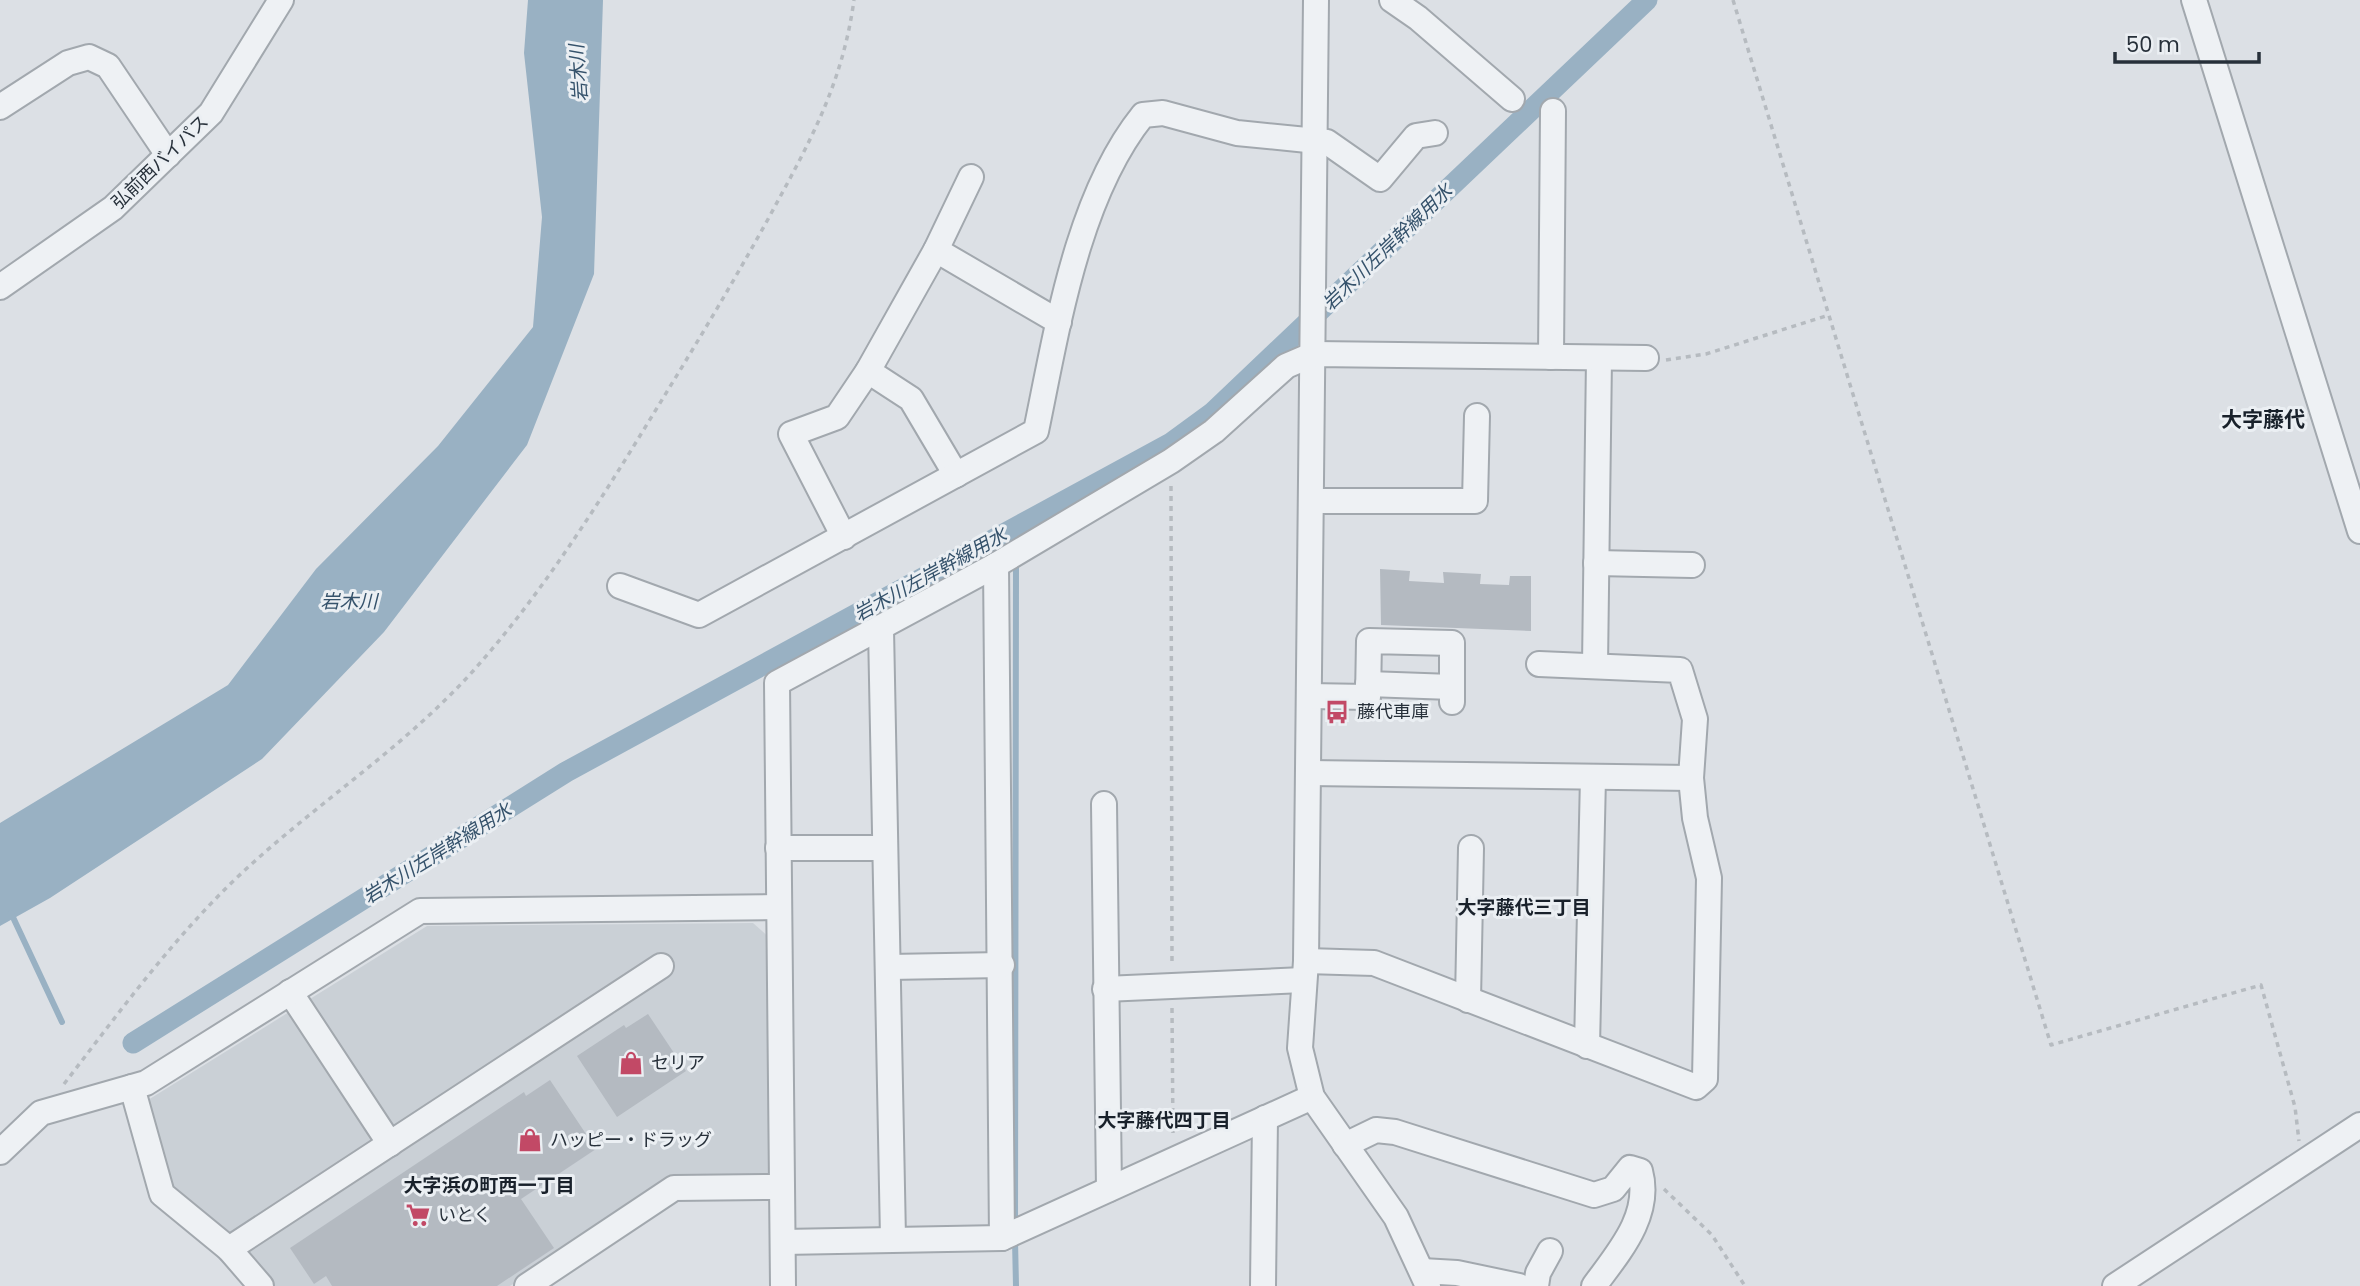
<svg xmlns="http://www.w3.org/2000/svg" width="2360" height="1286" font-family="Poppins,'Noto Sans JP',sans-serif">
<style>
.built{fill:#cad0d6}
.water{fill:#99b1c3}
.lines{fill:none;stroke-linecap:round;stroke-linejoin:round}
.stream{stroke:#99b1c3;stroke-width:6}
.canal{stroke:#99b1c3;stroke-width:21}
.building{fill:#b4bac1}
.minor-casing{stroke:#a2a8ae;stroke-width:28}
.path{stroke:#b6bbc0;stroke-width:3.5;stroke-dasharray:5 5;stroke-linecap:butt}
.minor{stroke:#eef1f4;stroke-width:24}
.labels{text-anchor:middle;stroke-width:6;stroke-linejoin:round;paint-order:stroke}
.street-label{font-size:18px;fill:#27303a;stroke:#ebeff3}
.poi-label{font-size:18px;fill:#27303a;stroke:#ebeff3;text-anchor:start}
.water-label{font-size:19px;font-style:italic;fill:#35526b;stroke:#ebeff3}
.neighbourhood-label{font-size:19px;font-weight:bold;fill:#19212b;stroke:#ebeff3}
.quarter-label{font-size:21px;font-weight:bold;fill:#19212b;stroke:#ebeff3}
</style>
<rect width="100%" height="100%" fill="#dce0e5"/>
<path class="built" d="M753,923l18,16v237l-98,2 -163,108h-236l-101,-99 -25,-87 279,-174z"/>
<path class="water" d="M528,0h75l-9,274 -67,171 -143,187 -122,127 -212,139 -50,28v-103l228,-138 88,-116 122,-123 95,-119 9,-110 -18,-164z"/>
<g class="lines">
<g class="stream">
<path d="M11,913l51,109"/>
<path d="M1015,1226l1,-665"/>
<path d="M1015,1240l1,46"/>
</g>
<path class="canal" d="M133,1043l433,-271 605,-329 41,-30 435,-413"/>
</g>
<g class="building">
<path d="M1380,569l30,2 -1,10 35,2 -1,-11 38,2 -1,10 29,1 1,-9h21v55l-150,-6z"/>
<path d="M648,1014l38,57 -69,46 -40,-61 47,-31 2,3z"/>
<path d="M550,1080l46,69 -75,50 33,49 -57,38h-165l-6,-10 -12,8 -24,-36 234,-156 2,4z"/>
</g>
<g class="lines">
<g class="minor-casing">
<g id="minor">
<path d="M1316,0l-10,961 -6,87 12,49 84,120 32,69"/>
<path d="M1392,0l26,18 94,81"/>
<path d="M2194,0l166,531"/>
<path d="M0,107l68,-44 21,-6 19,9 60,89"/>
<path d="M936,250l123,72"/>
<path d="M0,287l113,-79 98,-95 70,-113"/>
<path d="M1551,357l2,-246"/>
<path d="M868,371l43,28 45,76"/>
<path d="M1312,501h163l2,-85"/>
<path d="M844,537l-53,-103 46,-17 31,-46 68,-121 35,-73"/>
<path d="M1596,563l96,2"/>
<path d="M996,565l6,673"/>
<path d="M620,586l79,29 337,-184c21,-101 41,-234 107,-316l20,-2 74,20 90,9 53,37 36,-43 19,-3"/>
<path d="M881,629l12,609"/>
<path d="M1595,666l4,-308"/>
<path d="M1368,684l84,3"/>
<path d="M1309,696l59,1 1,-56 83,2v59"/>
<path d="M1308,773l383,5"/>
<path d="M1104,804l5,385"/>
<path d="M778,848h107"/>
<path d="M1306,961l68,2 322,124 9,-8 4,-201 -14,-60 -4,-40 4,-59 -15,-49 -141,-6"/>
<path d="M889,967l113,-2"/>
<path d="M1105,989l198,-9"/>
<path d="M290,992l100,152"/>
<path d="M1468,1000l3,-152"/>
<path d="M1587,1046l6,-269"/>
<path d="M132,1087l30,107 67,55 32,37"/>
<path d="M1345,1145l31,-15 19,2 199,63 19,-6 17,-21 10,3c12,44 -21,81 -46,115"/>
<path d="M0,1152l41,-39 105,-30 274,-172 359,-4"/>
<path d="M783,1242l219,-4 310,-141"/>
<path d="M229,1249l432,-283"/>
<path d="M1422,1271l35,2 62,13"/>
<path d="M527,1286l147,-98 98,-1"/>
<path d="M783,1286l-6,-603 219,-118 175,-104 43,-30 72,-65 28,-12 332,4"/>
<path d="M1263,1286l2,-168"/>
<path d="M1536,1286l2,-13 12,-22"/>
<path d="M2115,1286l245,-161"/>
</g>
</g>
<g class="path">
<path d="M1733,0l318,1045 210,-60 34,122 4,34"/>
<path d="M1666,360l40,-6 123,-39"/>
<path d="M1171,486l1,479"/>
<path d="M1172,1008l1,129"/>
<path d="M64,1084c57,-74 112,-150 181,-214 77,-71 167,-128 236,-208 74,-85 134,-185 193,-282 32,-52 63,-105 93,-159 41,-76 75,-134 87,-221"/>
<path d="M1664,1189l48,46 33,51"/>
</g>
<use href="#minor" class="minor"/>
</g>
<defs>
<g id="bus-bare" transform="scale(1.89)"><path d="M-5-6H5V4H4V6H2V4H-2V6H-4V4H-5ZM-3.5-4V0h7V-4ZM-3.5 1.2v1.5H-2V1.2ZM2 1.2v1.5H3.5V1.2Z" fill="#c24966" stroke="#ebeff3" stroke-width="2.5" paint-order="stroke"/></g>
<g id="shop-bare" transform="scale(1.89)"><path d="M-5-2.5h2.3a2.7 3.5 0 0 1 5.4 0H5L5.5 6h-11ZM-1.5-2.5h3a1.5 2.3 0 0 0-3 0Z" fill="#c24966" stroke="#ebeff3" stroke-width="2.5" paint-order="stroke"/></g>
<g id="supermarket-bare" transform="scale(1.89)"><path d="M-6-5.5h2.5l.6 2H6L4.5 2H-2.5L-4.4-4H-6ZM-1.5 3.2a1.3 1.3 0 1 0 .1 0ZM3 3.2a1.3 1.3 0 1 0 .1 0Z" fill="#c24966" stroke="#ebeff3" stroke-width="2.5" paint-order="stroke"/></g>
</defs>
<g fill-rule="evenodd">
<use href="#bus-bare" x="1337" y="712"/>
<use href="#shop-bare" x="631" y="1063"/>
<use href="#shop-bare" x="530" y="1140"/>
<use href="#supermarket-bare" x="418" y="1215"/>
</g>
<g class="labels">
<g class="street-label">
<text transform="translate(160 162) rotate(-44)" y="6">弘前西バイパス</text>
</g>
<g class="poi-label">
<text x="1357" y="718">藤代車庫</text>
<text x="651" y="1069">セリア</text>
<text x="550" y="1146">ハッピー・ドラッグ</text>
<text x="438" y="1221">いとく</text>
</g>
<g class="water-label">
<text transform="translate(578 73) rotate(-94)" y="7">岩木川</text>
<text transform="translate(1387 247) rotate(-44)" y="7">岩木川左岸幹線用水</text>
<text transform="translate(930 574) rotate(-29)" y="7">岩木川左岸幹線用水</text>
<text x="349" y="608">岩木川</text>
<text transform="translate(437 853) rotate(-32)" y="7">岩木川左岸幹線用水</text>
</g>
<g class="neighbourhood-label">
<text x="1524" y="914">大字藤代三丁目</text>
<text x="1164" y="1127">大字藤代四丁目</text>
<text x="489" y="1192">大字浜の町西一丁目</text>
</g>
<g class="quarter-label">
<text x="2263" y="427">大字藤代</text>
</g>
</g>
<path d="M2115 52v10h144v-10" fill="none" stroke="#27303a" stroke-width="3.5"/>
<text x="2126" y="52" font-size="21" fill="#27303a" stroke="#ebeff3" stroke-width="5" paint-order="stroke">50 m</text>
</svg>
